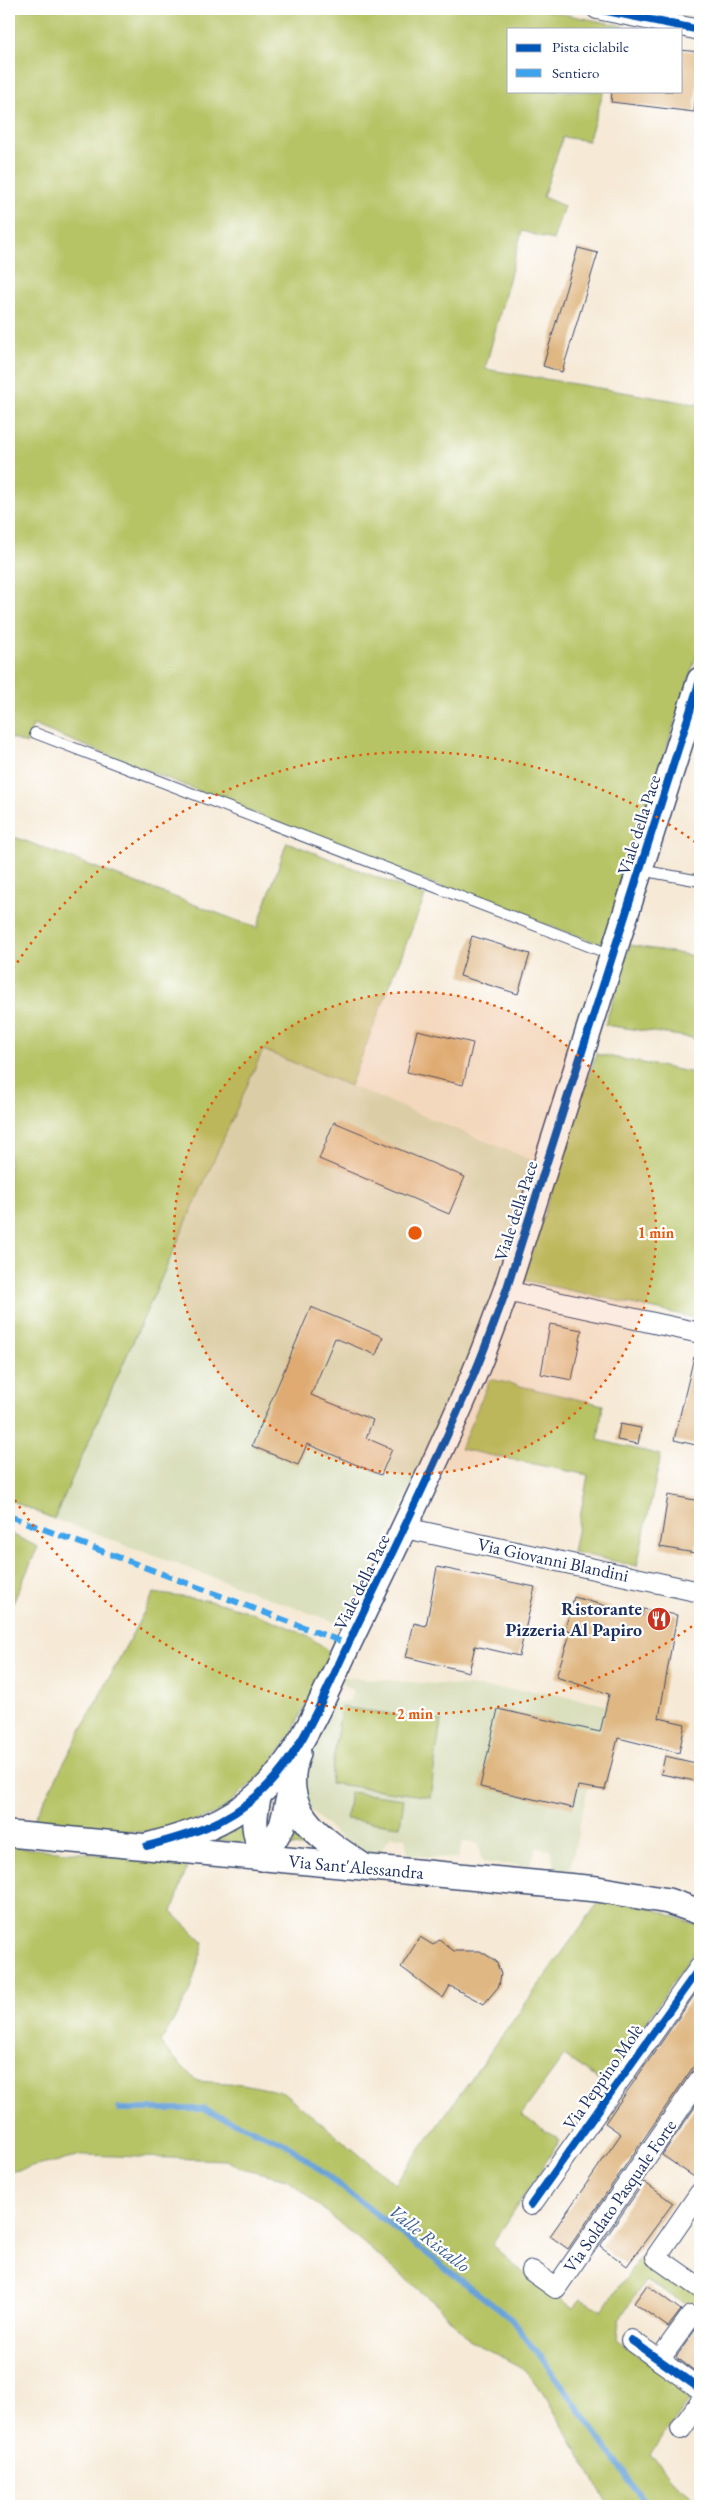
<svg xmlns="http://www.w3.org/2000/svg" width="709" height="2515" font-family="'EB Garamond',serif">
<style>
.built{fill:#dadfbd}
.green{fill:#b7c466;stroke:#697a62}
.lines{fill:none;stroke-linecap:round;stroke-linejoin:round}
.stream{stroke:#68a2d8;stroke-width:6}
.building{fill:#dfb782}
.service-casing{stroke:#3c4b70;stroke-width:12}
.minor-casing{stroke:#3c4b70;stroke-width:22}
.tertiary-casing{stroke:#3c4b70;stroke-width:28}
.service{stroke:#fff;stroke-width:10}
.minor{stroke:#fff;stroke-width:20}
.tertiary{stroke:#fff;stroke-width:25}
.quiet{stroke:#3da3ed;stroke-width:6;stroke-dasharray:12 6;stroke-linecap:butt}
.cycleway-casing{stroke:#fff;stroke-width:11}
.cycleway{stroke:#0057b8;stroke-width:8}
.ring{fill:none;stroke:#e8590c;stroke-width:2.5;stroke-dasharray:2.5 5}
.labels{text-anchor:middle;stroke-width:4.5;stroke-linejoin:round;paint-order:stroke}
.street-label{font-size:18px;fill:#1b2f5e;stroke:#fff}
.poi-label{font-size:18px;font-weight:bold;fill:#1b2f5e;stroke:#fff;text-anchor:end}
.water-label{font-size:19px;font-style:italic;fill:#3a5d8f;stroke:#fff}
.centre{fill:#e8590c;stroke:#fff;stroke-width:2.5}
.ring-label{font-size:15px;text-anchor:middle;font-weight:bold;fill:#e8590c;stroke:#fff;stroke-width:4.5;stroke-linejoin:round;paint-order:stroke}
</style>
<rect width="100%" height="100%" fill="#fff"/>
<filter id="ink" filterUnits="userSpaceOnUse"><feTurbulence type="fractalNoise" baseFrequency=".02" numOctaves="2"/><feDisplacementMap in="SourceGraphic" scale="10" xChannelSelector="R" yChannelSelector="G"/><feConvolveMatrix kernelMatrix="1 2 1 2 8 2 1 2 1" color-interpolation-filters="sRGB"/></filter>
<filter id="wash" filterUnits="userSpaceOnUse"><feTurbulence type="fractalNoise" baseFrequency=".0096" numOctaves="4" result="noise"/><feDisplacementMap in="SourceGraphic" scale="20" xChannelSelector="R" yChannelSelector="G"/><feGaussianBlur stdDeviation="1.12" result="paint"/><feColorMatrix in="noise" values="0 0 0 0 0 0 0 0 0 0 0 0 0 0 0 0 0 1.4 0 .05"/><feComposite in="paint" operator="in"/></filter>
<g filter="url(#wash)">
<rect width="100%" height="100%" fill="#f6ead7"/>
<g class="built">
<path d="M263,1050l273,112 -69,205 -122,259 -291,-107z"/>
<path d="M345,1677l199,15 62,13 -36,165 -15,-1 -5,-19 -14,-2 -7,18 -47,-4 -5,-19 -14,-1 -6,17 -49,-4 -3,-17 -14,-2 -12,18h-10l-18,-6 -40,-37 -8,-28 4,-29 25,-51 17,-2 4,-10 -11,-8z"/>
</g>
<g class="green">
<path d="M9,9h528l87,17 -1,3h-115v62h96l-16,50 -25,-4 -20,60 21,9 -11,34 -31,-9 -37,138 215,36v239l-97,301 -173,-62 -397,-158 -7,19 -17,-7z"/>
<path d="M9,835l248,93 30,-86 138,54 -75,190 -87,-36 -209,469 -45,-19z"/>
<path d="M630,945l70,12v82l-95,-14z"/>
<path d="M596,1054l104,20v245l-177,-39z"/>
<path d="M490,1379l113,26 -5,35 63,15 -24,111 -64,-14 15,-77 -128,-26z"/>
<path d="M9,1533l29,14 -29,65z"/>
<path d="M154,1593c22,4 47,5 69,11 27,7 91,29 108,50l-41,82 -25,35 -44,40 -37,15 -44,6 -109,-7z"/>
<path d="M341,1707l100,14 -11,76 -100,-14z"/>
<path d="M350,1792l54,7 -4,27 -54,-7z"/>
<path d="M293,1816l25,33 -35,-4z"/>
<path d="M246,1820l3,19 -7,4 -38,-5z"/>
<path d="M9,1847l180,15 -17,50 32,31 -16,53 -28,47 36,38 47,3 40,8 112,92 206,-285 44,7 55,20v17l-96,140 -40,-27 -43,59 39,25 -68,105 23,21 58,42 8,-9 21,12 40,-56 58,40v18l-54,-33 -27,39 -2,21 76,56 -43,58 21,26 29,23v3h-91l-66,-114 -23,-26 -49,-25 -33,-35 -151,-127 -46,-11 -16,-8 -139,-5 -77,17z"/>
</g>
<g class="lines">
<path class="stream" d="M119,2109h84l82,34 226,176 51,66 85,121"/>
</g>
<g id="blocks">
<g class="building">
<path d="M680,50l20,2 -6,60 -83,-10 1,-11h68z"/>
<path d="M578,248l20,5 -36,119 -19,-6z"/>
<path d="M472,936l58,18 -12,40 -58,-18z"/>
<path d="M417,1030l56,13 -10,42 -56,-13z"/>
<path d="M334,1122l131,55 -16,37 -130,-55z"/>
<path d="M311,1307l72,30 -7,18 -41,-17 -24,57 62,25 -7,18 26,11 -11,26 -74,-31 -9,21 -46,-19z"/>
<path d="M550,1324l32,6 -10,50 -31,-6z"/>
<path d="M694,1357l6,1v88l-26,-6z"/>
<path d="M620,1424l21,4 -3,16 -21,-4z"/>
<path d="M668,1495l32,6v23l-5,29 -35,-6z"/>
<path d="M437,1567l98,20 -16,69 -44,-10 -6,26 -63,-15 8,-34 12,3z"/>
<path d="M574,1597l68,19 1,-7 34,6 -18,103 26,6 -6,29 -61,-15 -13,52 -27,-4 -5,22 -93,-21 18,-78 102,23 9,-38 -53,-17 15,-46 -6,-2z"/>
<path d="M665,1756l35,8v18l-39,-8z"/>
<path d="M420,1937l13,8 6,-5 15,11h26l16,10 5,13 -2,12 -15,18 -34,-18 -7,12 -42,-31z"/>
<path d="M700,1987v70l-132,192 -18,-13 71,-102 -16,-11z"/>
<path d="M700,2100v81l-38,-26z"/>
<path d="M644,2182l29,21 -46,63 -27,-20z"/>
<path d="M647,2285l34,25 -13,17 -34,-24z"/>
<path d="M700,2323v52l-24,-18z"/>
</g>
</g>
</g>
<g filter="url(#ink)">
<use href="#blocks" fill-opacity="0" stroke="#3c4b70" stroke-width="1"/>
<g class="lines">
<g class="service-casing">
<g id="service">
<path d="M35,733l577,222"/>
<path d="M640,870l60,11"/>
</g>
</g>
<g class="minor-casing">
<g id="minor">
<path d="M597,9l103,21"/>
<path d="M506,1291l194,42"/>
<path d="M405,1528l295,64"/>
<path d="M700,2193l-44,64 44,31"/>
<path d="M531,2205l169,-238"/>
<path d="M532,2271l24,17 144,-209"/>
<path d="M631,2340l69,49"/>
<path d="M659,2360l32,-44"/>
<path d="M681,2429l19,-27"/>
</g>
</g>
<g class="tertiary-casing">
<g id="tertiary">
<path d="M298,1753c-21,58 22,85 65,113"/>
<path d="M259,1794c-7,28 -5,37 4,64"/>
<path d="M9,1834l588,55 71,12 32,11"/>
<path d="M147,1846c42,-11 79,-22 112,-52 45,-41 67,-105 93,-158 40,-83 81,-166 117,-250 14,-31 25,-63 37,-95l194,-611"/>
<path d="M263,1858l19,-32 9,-37"/>
</g>
</g>
<use href="#service" class="service"/>
<use href="#minor" class="minor"/>
<use href="#tertiary" class="tertiary"/>
<path class="quiet" d="M9,1516l339,128"/>
<g class="cycleway-casing">
<g id="cycleway">
<path d="M597,9l103,21"/>
<path d="M147,1846c42,-11 79,-22 112,-52 45,-41 67,-105 93,-158 40,-83 81,-166 117,-250 14,-31 25,-63 37,-95l194,-611"/>
<path d="M531,2205l169,-238"/>
<path d="M631,2340l69,49"/>
</g>
</g>
<use href="#cycleway" class="cycleway"/>
</g>
</g>
<circle cx="415" cy="1233" r="241" fill="#e8590c" fill-opacity=".12"/>
<g class="ring">
<circle cx="415" cy="1233" r="241"/>
<path d="M698 1622A481 481 0 0 1 9 1491M9 975A481 481 0 0 1 698 844"/>
</g>
<defs>
<g id="restaurant-disc" transform="scale(1.25)"><circle r="9.5" fill="#c8321e" stroke="#fff"/><path d="M-5-6h1v4h1v-4h1v4h1v-4h1v5L-1.5 .5V6h-2V.5L-5-1ZM5-6V6H3V1.5H1.5Q1.5-4 5-6Z" fill="#fff"/></g>
</defs>
<g fill-rule="evenodd">
<use href="#restaurant-disc" x="659" y="1619"/>
</g>
<g class="labels">
<g class="street-label">
<text transform="translate(639 825) rotate(-72)" y="6">Viale della Pace</text>
<text transform="translate(516 1211) rotate(-72)" y="6">Viale della Pace</text>
<text transform="translate(553 1560) rotate(12)" y="6">Via Giovanni Blandini</text>
<text transform="translate(362 1582) rotate(-64)" y="6">Viale della Pace</text>
<text transform="translate(356 1867) rotate(5)" y="6">Via Sant'Alessandra</text>
<text transform="translate(603 2077) rotate(-55)" y="6">Via Peppino Molè</text>
<text transform="translate(620 2196) rotate(-55)" y="6">Via Soldato Pasquale Forte</text>
</g>
<g class="poi-label">
<text x="642" y="1615">Ristorante<tspan x="642" dy="21">Pizzeria Al Papiro</tspan></text>
</g>
<g class="water-label">
<text transform="translate(430 2238) rotate(38)" y="7">Valle Ristallo</text>
</g>
</g>
<circle cx="415" cy="1233" r="8" class="centre"/>
<g class="ring-label">
<text x="656" y="1238">1 min</text>
<text x="415" y="1719">2 min</text>
</g>
<rect width="709" height="2515" fill="none" stroke="#fff" stroke-width="30"/>
<rect x="507" y="28" width="175" height="65" fill="#ffffff" stroke="#a4acbf"/>
<rect x="516" y="44" width="25" height="8" fill="#0057b8" stroke="#a4acbf"/>
<text x="552" y="52" font-size="15" fill="#1b2f5e">Pista ciclabile</text>
<rect x="516" y="69" width="25" height="8" fill="#3da3ed" stroke="#a4acbf"/>
<text x="552" y="78" font-size="15" fill="#1b2f5e">Sentiero</text>
</svg>
